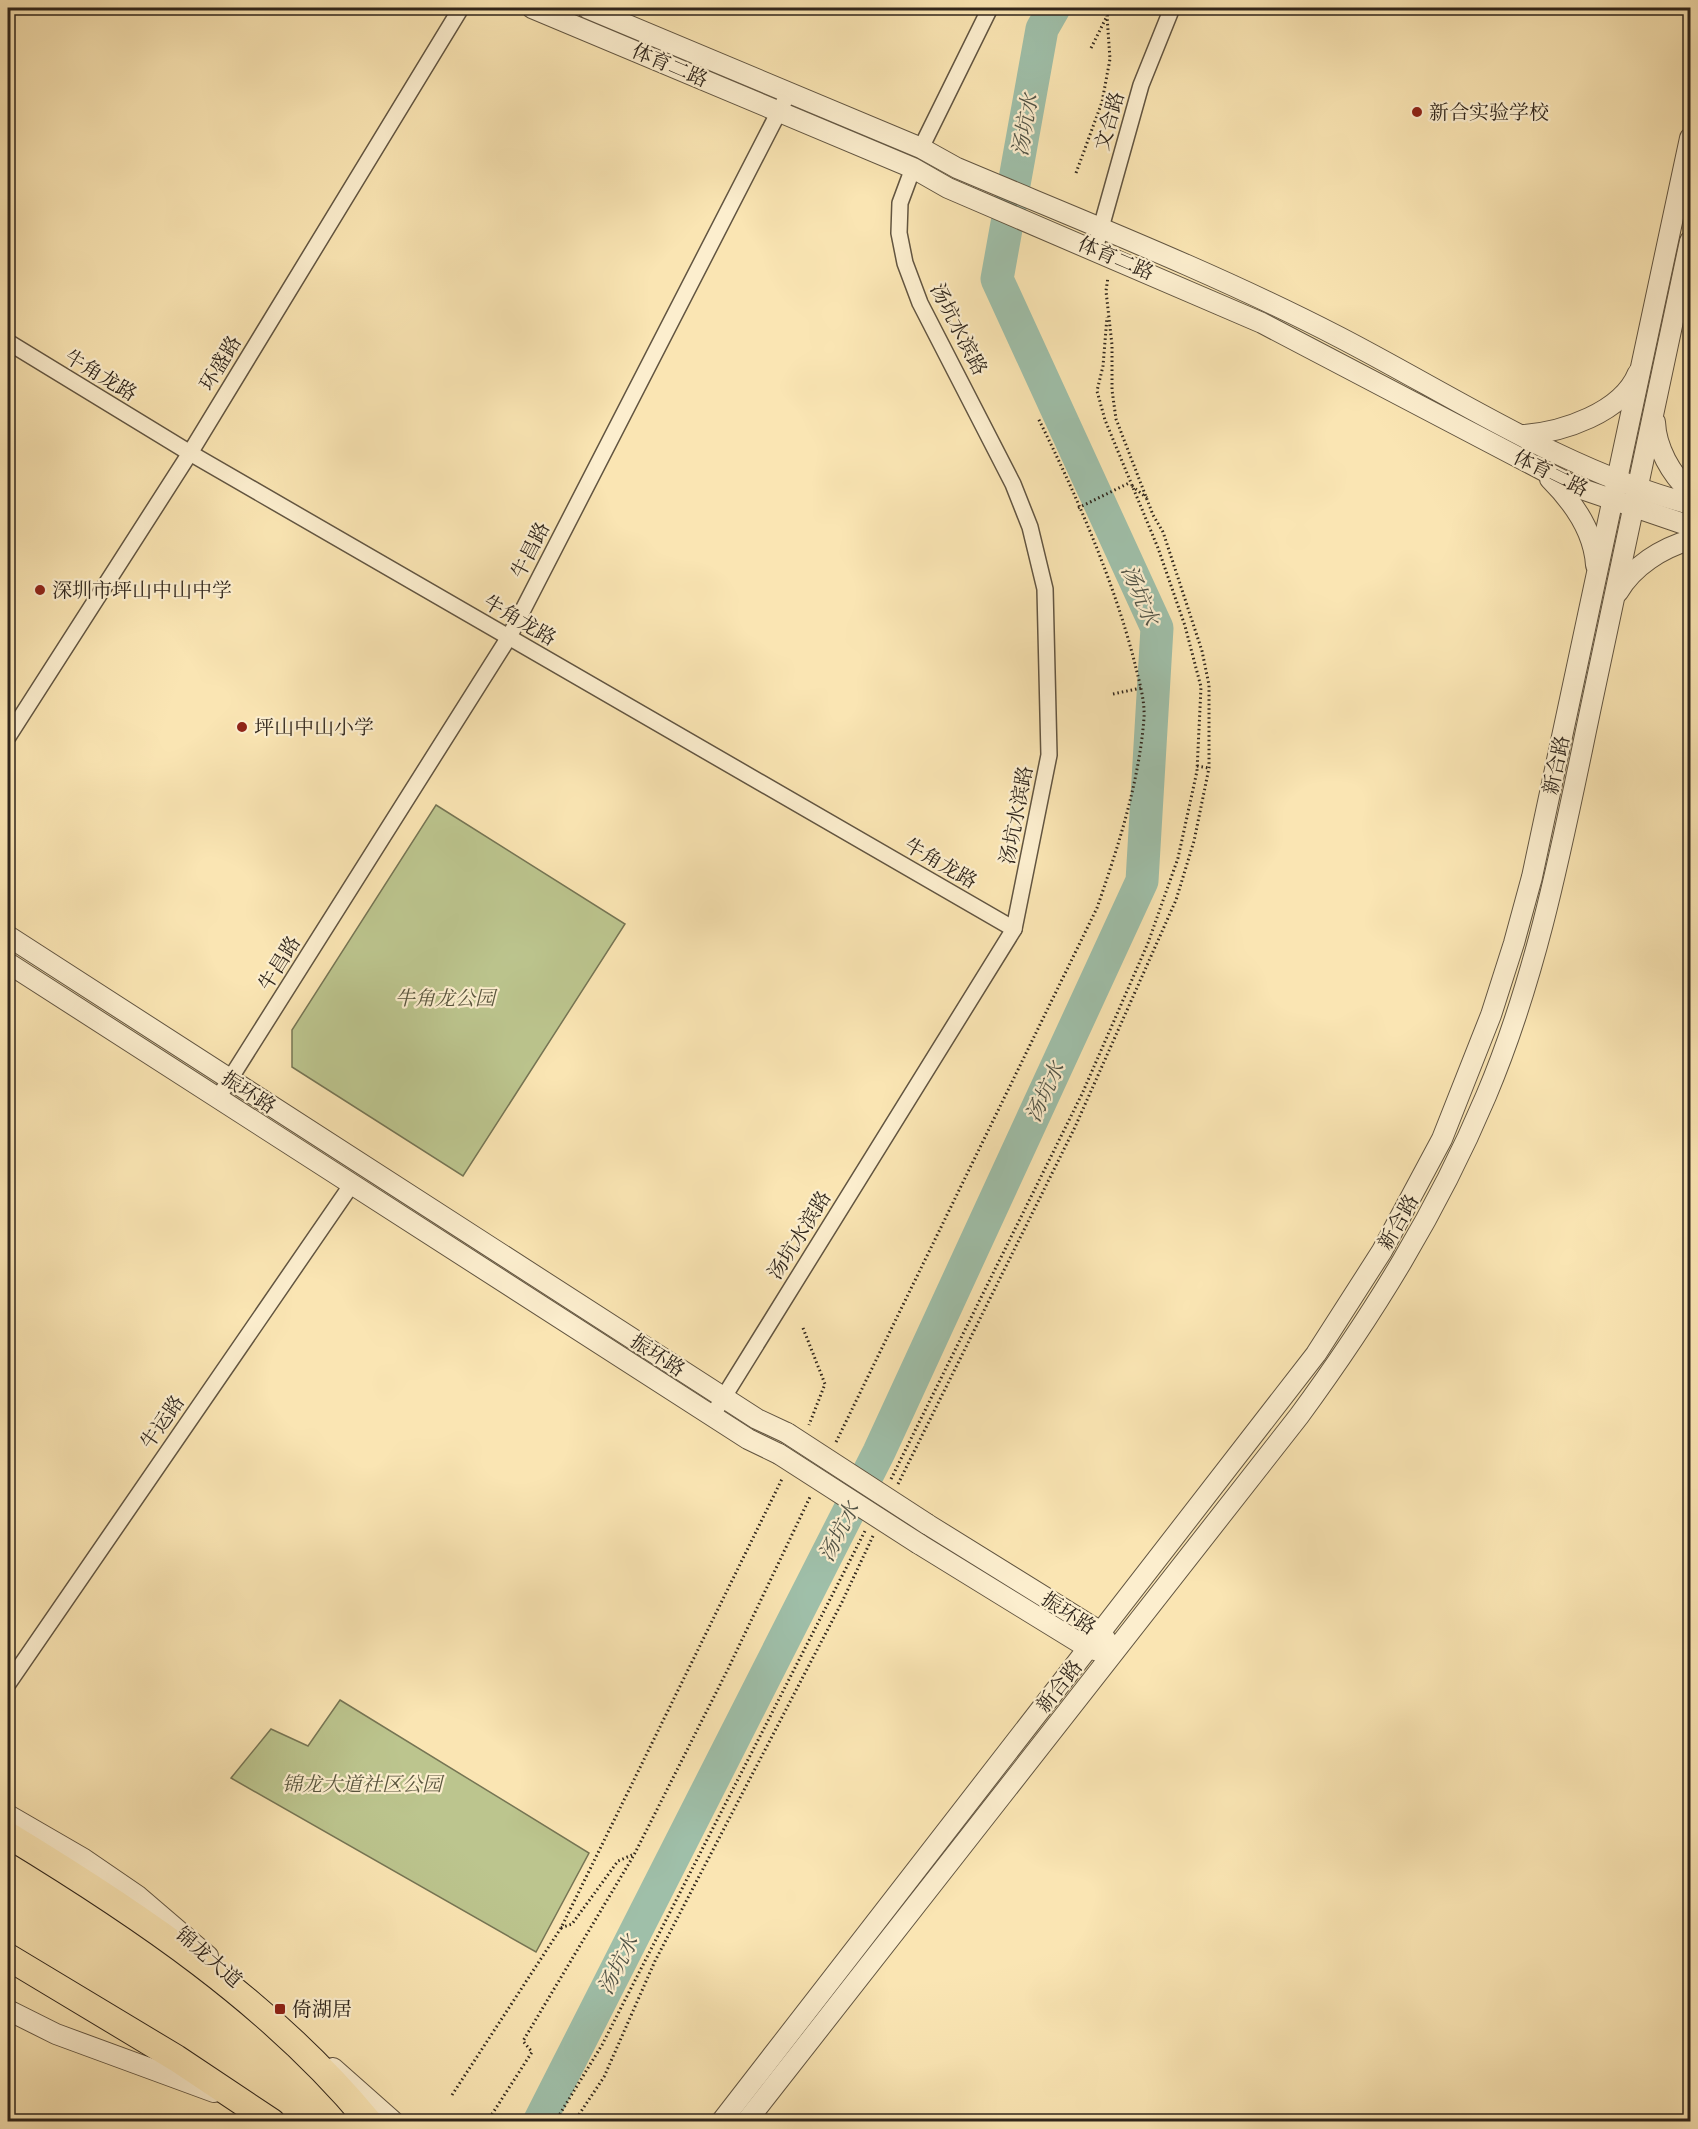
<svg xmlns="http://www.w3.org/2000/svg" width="1698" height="2129" font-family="Cardo,'Noto Serif SC',serif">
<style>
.green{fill:#bcc58e;stroke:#767554;stroke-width:1.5}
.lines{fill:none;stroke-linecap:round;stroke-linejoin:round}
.river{stroke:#9fbfa9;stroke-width:33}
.minor-casing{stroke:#625541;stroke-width:18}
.tertiary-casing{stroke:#625541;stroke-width:22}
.trunk-casing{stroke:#2f251b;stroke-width:28}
.path{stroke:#2f251b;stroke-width:3;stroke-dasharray:1.5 3;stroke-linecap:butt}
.minor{stroke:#fceece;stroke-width:15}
.tertiary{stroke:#fceece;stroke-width:20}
.trunk{stroke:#fae5b3;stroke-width:26}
.tertiary-bridge-casing{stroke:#625541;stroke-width:22;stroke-linecap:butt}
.tertiary-bridge{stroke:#fceece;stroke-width:20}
.poi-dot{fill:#8f2418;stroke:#fceece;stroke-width:2}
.labels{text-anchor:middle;stroke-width:4.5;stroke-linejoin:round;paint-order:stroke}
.street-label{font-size:20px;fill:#2f251b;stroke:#fceece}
.poi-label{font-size:20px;fill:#2f251b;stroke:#fceece;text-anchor:start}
.park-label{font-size:20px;font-style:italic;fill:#59553e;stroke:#fceece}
.water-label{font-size:21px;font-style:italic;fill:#515346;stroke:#fceece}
</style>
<rect width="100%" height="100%" fill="#fae5b3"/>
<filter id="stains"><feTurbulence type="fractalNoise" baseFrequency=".00333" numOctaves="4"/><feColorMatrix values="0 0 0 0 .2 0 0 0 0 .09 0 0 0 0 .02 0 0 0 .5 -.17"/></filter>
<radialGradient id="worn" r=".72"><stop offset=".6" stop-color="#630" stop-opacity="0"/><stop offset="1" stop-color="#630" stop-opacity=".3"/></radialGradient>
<g class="green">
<path d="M436,805l189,119 -162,252 -171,-109v-37z"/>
<path d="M340,1700l249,153 -53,99 -305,-174 40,-49 37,17z"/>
</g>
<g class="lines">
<path class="river" d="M539,2122l340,-670 263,-571 15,-253 -160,-349 45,-250 12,-21"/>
<g class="minor-casing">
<g id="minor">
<path d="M921,148l69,-140"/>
<path d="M1095,249l46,-164 31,-77"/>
<path d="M8,342l182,111 824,476"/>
<path d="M8,737l182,-284 271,-445"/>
<path d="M218,1098l291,-461 280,-545"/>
<path d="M712,1416l302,-487 35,-174 -4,-166 -15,-62 -17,-43 -93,-181 -15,-40 -6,-30 1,-30 13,-35"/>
<path d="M8,1684l344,-500"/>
</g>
</g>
<g class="tertiary-casing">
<g id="tertiary">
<path d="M532,8l381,160 35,20 314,135 311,163 117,40"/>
<path d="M587,8l334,140 36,20c128,54 258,105 382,169 114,59 226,134 351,167"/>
<path d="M1655,422c1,26 16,52 35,70"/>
<path d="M1524,435c38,-3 98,-22 114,-62"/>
<path d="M1550,479c23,23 44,53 46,86"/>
<path d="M1618,592c15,-26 44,-44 72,-52"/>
<path d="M8,936l749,483 30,14"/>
<path d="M8,963l740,476 31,15"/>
<path d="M927,1524l174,108 7,11"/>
<path d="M919,1544l169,104 11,3"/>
<path d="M8,1815l76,44 54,37 70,60"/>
<path d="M8,2010l48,24 158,58"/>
<path d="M333,2068l61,54"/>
<path d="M721,2122l595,-768 66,-103 60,-112 49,-124 23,-72 18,-66 158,-739"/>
<path d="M746,2122l553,-706c74,-101 138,-204 187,-320 53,-125 78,-261 106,-394 32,-153 65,-307 98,-461"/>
</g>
</g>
<g class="trunk-casing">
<g id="trunk">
<path d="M8,1835c130,79 263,168 361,287"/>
<path d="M8,1957l168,101 96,64"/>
</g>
</g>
<g class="path">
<path d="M1091,48l20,-40"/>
<path d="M1076,173l26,-71 8,-43 -3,-43"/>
<path d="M1132,486l15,12"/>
<path d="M1078,508l51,-25"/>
<path d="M1113,694l28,-6"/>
<path d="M1197,766l12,2"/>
<path d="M803,1328l22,56 -16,41"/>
<path d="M836,1442l261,-534c21,-61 42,-125 47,-190 1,-18 -5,-37 -9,-54 -21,-83 -59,-170 -97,-246"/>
<path d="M891,1479l191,-385 66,-151 30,-85 19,-87 4,-84 -16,-61 -27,-78 -53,-128 -8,-29 6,-25 4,-49"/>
<path d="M898,1484l177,-357 101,-227 18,-59 15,-73v-83l-7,-34 -39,-119 -10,-17 -37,-96 -4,-29v-45l-6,-54 2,-14"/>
<path d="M561,1928l11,-4 46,-63 14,-6"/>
<path d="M452,2095l109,-167 221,-449"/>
<path d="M487,2122l45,-70 -9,-11 111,-186 94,-186 82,-172"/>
<path d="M555,2122l47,-77 263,-514"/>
<path d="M574,2122l30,-45 51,-116 187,-359 31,-66"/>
</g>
<use href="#minor" class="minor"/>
<use href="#tertiary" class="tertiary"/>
<use href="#trunk" class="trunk"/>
<g class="tertiary-bridge-casing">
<g id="tertiary-bridge">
<path d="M787,1433l140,91"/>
<path d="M779,1454l140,90"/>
</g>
</g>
<use href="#tertiary-bridge" class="tertiary-bridge"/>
</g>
<g class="poi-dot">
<circle cx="1417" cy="112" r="6"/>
<circle cx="40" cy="590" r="6"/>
<circle cx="242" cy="727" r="6"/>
<rect x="274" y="2003" width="12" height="12" rx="3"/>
</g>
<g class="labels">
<g class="street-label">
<text transform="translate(670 65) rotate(23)" y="7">体育二路</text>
<text transform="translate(1109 121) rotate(-74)" y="7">文合路</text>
<text transform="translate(1116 258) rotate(23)" y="7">体育二路</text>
<text transform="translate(959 329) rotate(63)" y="7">汤坑水滨路</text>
<text transform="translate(220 363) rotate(-59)" y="7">环盛路</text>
<text transform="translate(101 375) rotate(31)" y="7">牛角龙路</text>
<text transform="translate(1551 473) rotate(26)" y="7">体育二路</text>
<text transform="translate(530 550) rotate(-63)" y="7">牛昌路</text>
<text transform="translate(520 620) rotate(30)" y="7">牛角龙路</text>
<text transform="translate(1556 765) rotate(-78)" y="7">新合路</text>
<text transform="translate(1016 815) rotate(-79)" y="7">汤坑水滨路</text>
<text transform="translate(941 863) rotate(30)" y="7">牛角龙路</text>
<text transform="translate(279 963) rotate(-58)" y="7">牛昌路</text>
<text transform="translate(249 1092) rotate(33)" y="7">振环路</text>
<text transform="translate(1398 1222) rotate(-60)" y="7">新合路</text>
<text transform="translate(799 1235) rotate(-58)" y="7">汤坑水滨路</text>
<text transform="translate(658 1355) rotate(33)" y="7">振环路</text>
<text transform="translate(162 1422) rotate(-55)" y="7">牛运路</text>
<text transform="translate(1069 1613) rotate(33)" y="7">振环路</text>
<text transform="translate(1059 1686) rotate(-52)" y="7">新合路</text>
<text transform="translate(209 1957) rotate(41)" y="7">锦龙大道</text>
</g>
<g class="poi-label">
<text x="1429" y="119">新合实验学校</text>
<text x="52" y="597">深圳市坪山中山中学</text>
<text x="254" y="734">坪山中山小学</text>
<text x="292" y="2016">倚湖居</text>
</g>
<g class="park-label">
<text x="445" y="1005">牛角龙公园</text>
<text x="362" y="1791">锦龙大道社区公园</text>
</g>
<g class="water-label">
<text transform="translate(1025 125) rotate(-80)" y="7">汤坑水</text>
<text transform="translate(1140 595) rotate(67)" y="7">汤坑水</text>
<text transform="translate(1045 1092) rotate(-65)" y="7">汤坑水</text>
<text transform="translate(839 1532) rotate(-63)" y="7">汤坑水</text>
<text transform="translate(618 1965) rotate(-63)" y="7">汤坑水</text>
</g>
</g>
<rect width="1698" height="2129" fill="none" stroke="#fae5b3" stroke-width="30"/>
<rect x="9" y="9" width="1680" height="2111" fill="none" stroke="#2f251b" stroke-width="3"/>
<rect x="15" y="15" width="1668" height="2099" fill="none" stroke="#2f251b" stroke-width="1.5"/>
<rect width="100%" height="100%" filter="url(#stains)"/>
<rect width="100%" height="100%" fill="url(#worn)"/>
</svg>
